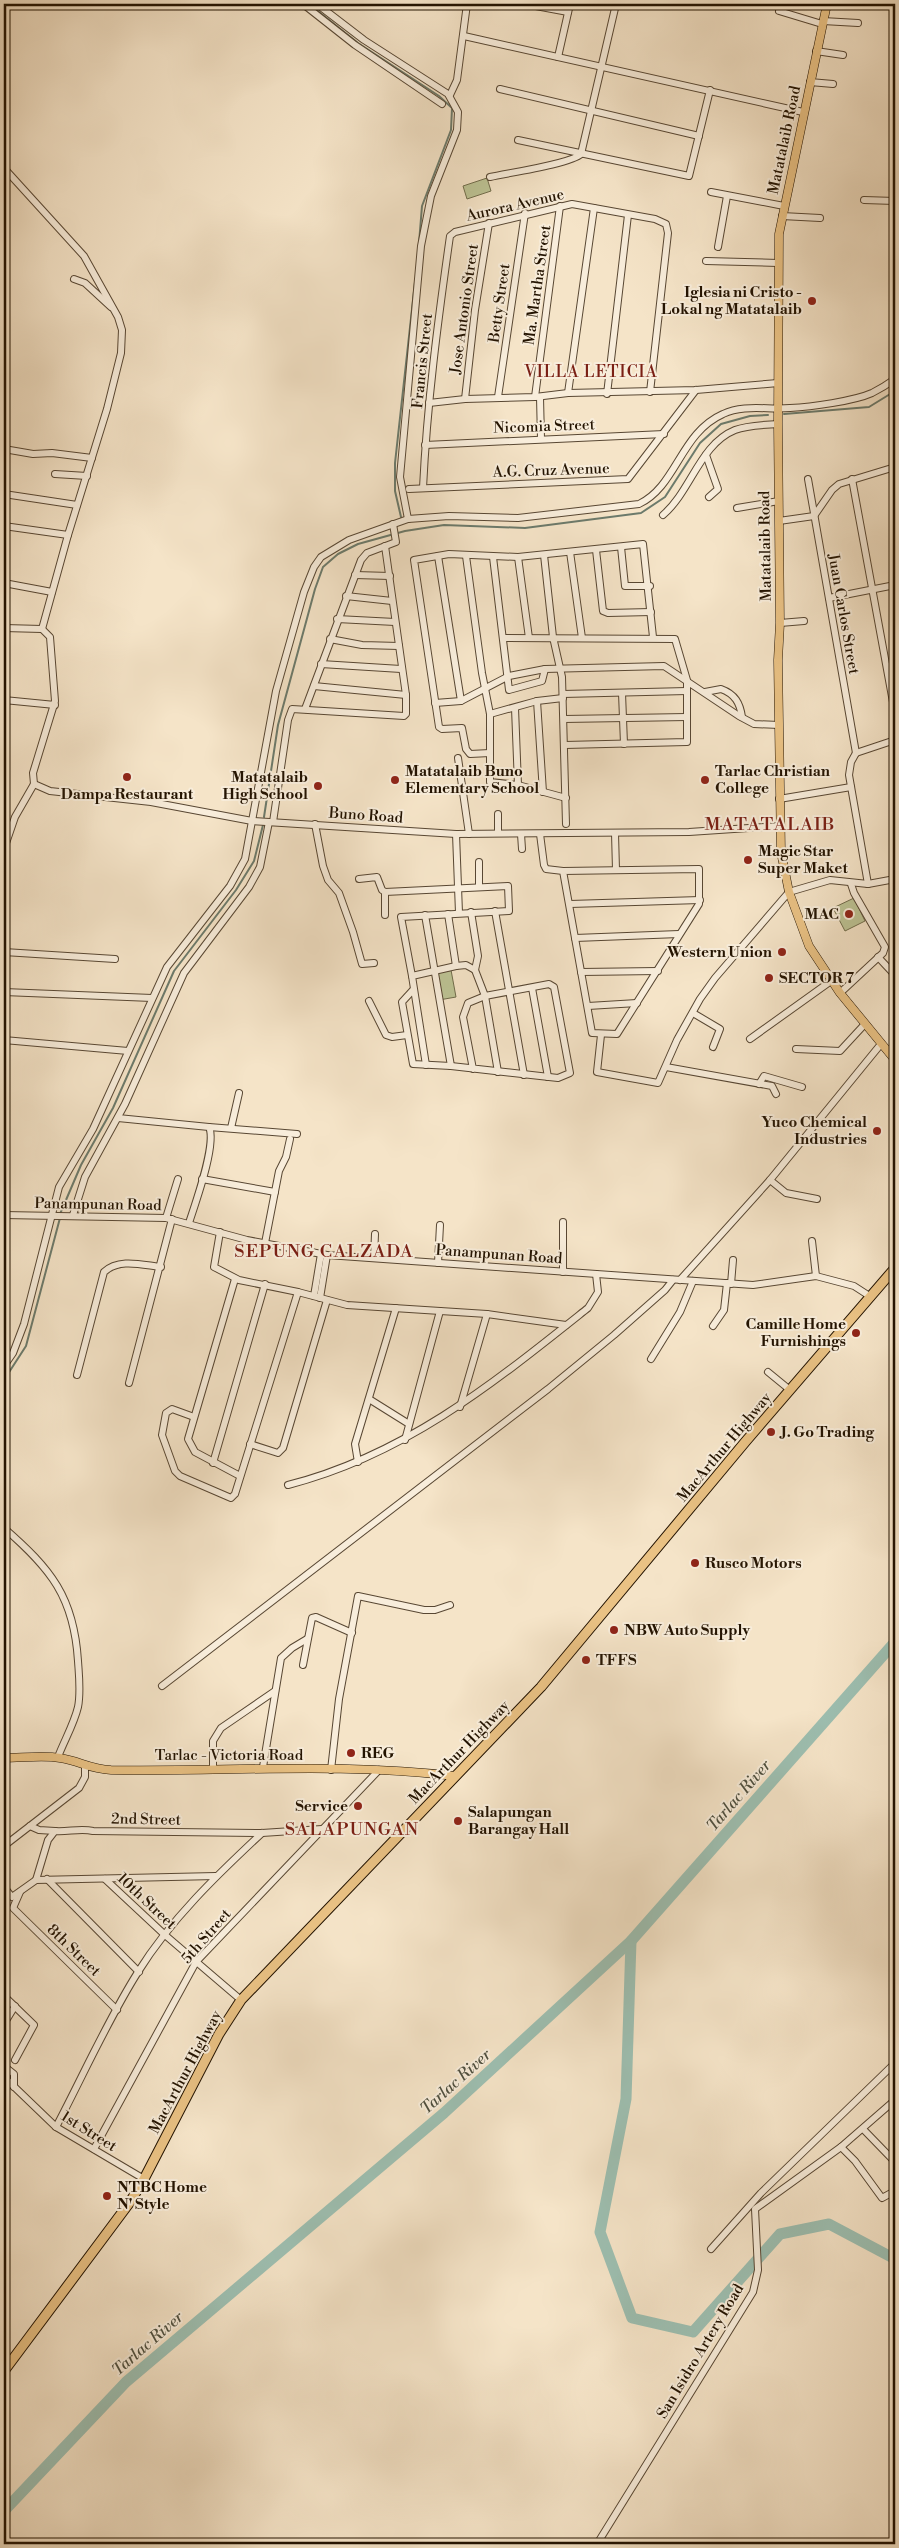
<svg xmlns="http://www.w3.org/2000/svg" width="899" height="2548" font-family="'Libre Bodoni',serif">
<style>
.green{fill:#bdc495;stroke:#706c4b}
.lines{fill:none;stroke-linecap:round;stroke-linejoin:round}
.stream{stroke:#6c7a6b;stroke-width:2}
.river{stroke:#9dbfb1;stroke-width:11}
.minor-casing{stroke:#584733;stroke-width:8}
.major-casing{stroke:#231301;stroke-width:9}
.highway-casing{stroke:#231301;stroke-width:11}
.minor{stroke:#f8eddb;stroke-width:6}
.major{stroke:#eac284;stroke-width:8}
.highway{stroke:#eac284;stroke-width:9}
.poi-dot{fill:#8f2418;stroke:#f8eddb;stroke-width:2}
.labels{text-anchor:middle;stroke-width:4;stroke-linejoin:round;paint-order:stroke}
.street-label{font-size:15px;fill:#231301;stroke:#f8eddb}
.poi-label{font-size:15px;font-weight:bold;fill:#231301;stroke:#f8eddb;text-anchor:start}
.neighbourhood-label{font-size:16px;letter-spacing:1px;fill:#7a1f14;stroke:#f8eddb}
.water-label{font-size:16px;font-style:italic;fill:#4e4f3f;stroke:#f8eddb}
.quarter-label{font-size:18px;letter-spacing:1px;fill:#7a1f14;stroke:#f8eddb}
</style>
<rect width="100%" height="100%" fill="#f5e4c8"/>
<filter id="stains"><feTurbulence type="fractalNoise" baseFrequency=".004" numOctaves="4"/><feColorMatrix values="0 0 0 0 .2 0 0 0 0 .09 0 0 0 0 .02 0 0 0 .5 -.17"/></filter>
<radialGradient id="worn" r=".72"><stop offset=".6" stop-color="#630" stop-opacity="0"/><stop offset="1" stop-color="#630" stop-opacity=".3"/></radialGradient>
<g class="green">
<path d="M487,178l4,13 -24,8 -4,-13z"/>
<path d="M854,898l11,23 -20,10 -12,-23z"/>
<path d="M451,970l5,27 -17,3 -4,-28z"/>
</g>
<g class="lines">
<g class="stream">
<path d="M309,4l49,39 81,53 13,12 -1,22 -29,76 -3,37"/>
<path d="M784,414l85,-7 26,-16"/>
<path d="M401,517l-6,-26v-28l20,-181"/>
<path d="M264,817l14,-92 37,-136 8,-22 15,-13 20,-10 47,-13 39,-6 81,3 116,-15 24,-16 35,-54 21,-19 29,-8 18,-1"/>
<path d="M60,1214l21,-49 32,-57 61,-137 62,-81 18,-29 9,-36"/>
<path d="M4,1380l22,-34 34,-128"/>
</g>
<g class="river">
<path d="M631,1941l-5,158 -26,133 32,86 61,14 87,-98 49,-10 66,35"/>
<path d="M4,2511l122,-129 318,-269 187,-172 264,-299"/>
</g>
<g class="minor-casing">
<g id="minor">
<path d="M303,4l52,41 87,59"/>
<path d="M317,4l47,36 84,54 10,18 -1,18 -26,66 -10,50 -21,231 8,42"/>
<path d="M525,4l43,8"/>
<path d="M779,11l43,13"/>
<path d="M823,21l35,2"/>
<path d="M464,36l339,76"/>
<path d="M816,51l27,4"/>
<path d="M558,57l12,-53"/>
<path d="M810,82l23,2"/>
<path d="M500,89l199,47"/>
<path d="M450,95l7,-15 10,-76"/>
<path d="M518,140l171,36 21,-86"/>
<path d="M4,168l80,88 34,61 4,13 -1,23 -14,56 -39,126 -26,94"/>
<path d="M490,177c17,-4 81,-13 91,-23l35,-150"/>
<path d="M711,192l73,14"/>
<path d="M864,200l31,1"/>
<path d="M782,216l38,2"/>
<path d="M718,247l9,-51"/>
<path d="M706,261l72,2"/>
<path d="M74,279l11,4 26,24"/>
<path d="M568,393l26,-185"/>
<path d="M607,394l21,-179"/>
<path d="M498,397l27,-184"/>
<path d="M535,397l25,-191"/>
<path d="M540,397l1,42"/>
<path d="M465,399l10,-89 14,-87"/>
<path d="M429,403l36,-4 70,-2 33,-4 128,-3 82,-7"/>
<path d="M425,445l239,-11"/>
<path d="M4,449l29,5 19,-1 40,5"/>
<path d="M706,455l12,34 -9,8"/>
<path d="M893,467l2,11"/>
<path d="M55,474l32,2"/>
<path d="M808,479l48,274"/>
<path d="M852,479l43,234"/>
<path d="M423,488c4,-84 15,-168 27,-252l5,-4 117,-28 83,15 11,5 2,9 -18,159"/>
<path d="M409,489l219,-10 68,-89"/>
<path d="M4,494l73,11"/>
<path d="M737,508l42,-7"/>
<path d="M663,515c28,-24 37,-71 72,-85 13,-5 29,-5 43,-6"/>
<path d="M779,521l35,-5 18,-26 7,-6 56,-17"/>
<path d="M4,526l64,9"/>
<path d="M621,547l4,39h25"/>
<path d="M596,550l7,61 5,2 43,-1"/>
<path d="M570,552l12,86"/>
<path d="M544,555l9,82 9,40 4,147"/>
<path d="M438,556l23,145"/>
<path d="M466,556l16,117 8,41v68l28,3 48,13"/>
<path d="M493,557l16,133 33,-9 3,-12"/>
<path d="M518,557l11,81"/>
<path d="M355,575l35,1"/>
<path d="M4,583l48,9"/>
<path d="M346,596l46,5"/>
<path d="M829,598l66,-13"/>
<path d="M337,619l58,3"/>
<path d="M780,623l24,-2"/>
<path d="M4,628l38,1 8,8 5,64 -22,72 1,11"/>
<path d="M504,638l171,1 12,41v62l-122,3"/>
<path d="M330,639l32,6 37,1"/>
<path d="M321,664l80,5"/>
<path d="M314,686l92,9"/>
<path d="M705,692l16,-3c14,5 19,14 21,28"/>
<path d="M622,693l2,51"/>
<path d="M563,694l124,-3"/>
<path d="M4,700l51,5"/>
<path d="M537,701l6,91"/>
<path d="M435,703l26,-2 48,-25 36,-7 119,-3 75,50 15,8 25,1"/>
<path d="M515,708l3,77"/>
<path d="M305,709l56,-149 6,-7 29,-11 -3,-18"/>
<path d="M490,714l47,-13 26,-3"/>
<path d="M564,719l123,-2"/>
<path d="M490,753l-20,1 -4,-5 -4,-21 -20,1 -3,-2 -25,-167 35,-6 69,3 125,-13 10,93"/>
<path d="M856,753l-5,9 -2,13 19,109"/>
<path d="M856,753l39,-13"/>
<path d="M458,758l11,76"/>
<path d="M34,784l16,7 101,11 101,19 204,13 233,-2 91,-6"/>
<path d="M779,799l72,-12"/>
<path d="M498,814v19"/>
<path d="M273,822l15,-102 4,-11 112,7 2,-2v-19l-21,-149"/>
<path d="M315,824l8,42 5,14 11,13 14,39 9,32 12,-1"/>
<path d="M615,833l1,37"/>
<path d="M456,834l3,79"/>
<path d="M521,834l1,15"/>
<path d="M540,834l4,31 2,4 17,2 136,-2v35l-82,130 -25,-1 -29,-162"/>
<path d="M4,849l11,-32 19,-33"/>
<path d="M359,879l18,-2 5,13 3,2 123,-6 1,25 -108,6 11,59"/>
<path d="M479,887v-25"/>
<path d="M385,892v23"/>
<path d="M570,904l130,-4"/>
<path d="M495,911l29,164"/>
<path d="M471,912l7,44 -3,14"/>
<path d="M448,914l8,52"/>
<path d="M425,915l26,151"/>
<path d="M575,938l104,-4"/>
<path d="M4,952l111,7"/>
<path d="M878,957l14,15"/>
<path d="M581,972l77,-1"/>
<path d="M532,988l16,89"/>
<path d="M413,990l-11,12 11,62 38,2 107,12 12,-5 -16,-86 -5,-3 -64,12 -17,7 -5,14 10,52"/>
<path d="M4,992l148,6"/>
<path d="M840,993l43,-40 2,-6 -31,-54 -3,-9"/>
<path d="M369,1001l17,34 6,2 15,-2"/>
<path d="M588,1006l49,-3"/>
<path d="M693,1013l27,16 -7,18"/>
<path d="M601,1035l-4,37 61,11 19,-43 23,-41 15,-21 74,-86 41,-12 38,4 27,-5"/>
<path d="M750,1039l81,-58"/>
<path d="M4,1040l124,11"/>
<path d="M796,1049l44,2 24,-26"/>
<path d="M426,1065l-14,-89 44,-10 10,-1 9,5 10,26 13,76"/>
<path d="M666,1067l106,19 4,8"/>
<path d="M759,1084l5,-8 38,11"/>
<path d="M118,1118l91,9c8,17 -14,77 -20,96"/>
<path d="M209,1127l88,7"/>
<path d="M231,1128l8,-35"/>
<path d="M202,1179l73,13"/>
<path d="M770,1180l16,13 31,6"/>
<path d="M4,1215l162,3 81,22 80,15 426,30 63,-9 38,10 17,11"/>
<path d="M73,1215l12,-38 40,-73 59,-131 65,-86 11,-20 9,-45"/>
<path d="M166,1218l12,-39"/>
<path d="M220,1232l-6,35 25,13 59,12 49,13 140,9 79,11"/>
<path d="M812,1241l4,35"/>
<path d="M265,1243l14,-72 7,-14 4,-18"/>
<path d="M374,1258l1,-24"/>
<path d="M438,1263l2,-38"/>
<path d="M563,1272v-50"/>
<path d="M235,1279l-47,160 7,13 45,24"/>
<path d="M680,1280l90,-100 111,-136"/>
<path d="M731,1284l2,-24"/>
<path d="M314,1296l7,-42"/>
<path d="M320,1298l7,-43"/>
<path d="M713,1326l11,-16 3,-27"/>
<path d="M651,1359l29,-47 13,-31"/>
<path d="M4,1366l9,-13 11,-29 35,-137 34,-58 74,-162 63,-81 15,-27 31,-168 28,-99 10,-25 7,-10 28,-17 59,-21 41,-3 69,2 121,-14c38,-18 41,-71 84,-90 21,-10 44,-4 67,-6 21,-1 64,-7 82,-15 8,-4 16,-9 23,-14"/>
<path d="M768,1372l22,18"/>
<path d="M77,1375l27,-103c15,-14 38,-7 57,-5"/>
<path d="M129,1383l43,-164"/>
<path d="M369,1399l40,25"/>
<path d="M460,1407l27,-93"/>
<path d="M194,1417l-22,-8 -6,4 -4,22 13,36 5,5 51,22 4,-4 63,-202"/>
<path d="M405,1440l35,-129"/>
<path d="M250,1444l28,9 5,-5 44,-148"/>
<path d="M358,1462l-3,-18 41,-136"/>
<path d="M213,1463l52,-179"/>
<path d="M288,1485c118,-30 207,-103 300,-177l10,-16 -2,-18"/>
<path d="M4,1528c47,41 70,69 74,133 1,15 3,31 0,46 -4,17 -14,34 -20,50"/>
<path d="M303,1665l9,-47 4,-1 36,16"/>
<path d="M162,1686l386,-297 66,-54 51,-45 8,-10"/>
<path d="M263,1767l18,-109 11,-10 15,-9"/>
<path d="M213,1768v-27l8,-13 54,-37"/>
<path d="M331,1770l8,-71 19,-103 66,14h11l15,-5"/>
<path d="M30,1826l9,4 16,1"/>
<path d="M4,1846l75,-58 6,-11v-10"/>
<path d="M47,1879l92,93"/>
<path d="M105,1879l60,56 76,65"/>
<path d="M36,1880l180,-4"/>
<path d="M4,1887l8,10 24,-17 12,-40 7,-9c13,1 26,-3 38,0l169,2 60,-4"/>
<path d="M20,1892l-7,16 104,102"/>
<path d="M4,1900l2,2 -2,1"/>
<path d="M4,1996l30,29 -19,35"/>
<path d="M4,2024l11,-18"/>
<path d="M4,2066l10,8v13"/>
<path d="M4,2077l52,50 88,52"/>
<path d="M56,2127c27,-51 51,-106 82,-155 33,-53 79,-97 124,-139"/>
<path d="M863,2129l32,33"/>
<path d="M841,2147l14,14 27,37 11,-6"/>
<path d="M94,2149l102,-187 183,-192"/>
<path d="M711,2249l50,-56 134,-130"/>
<path d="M597,2544l156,-252 5,-22 -3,-61 86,-62 54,-47"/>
</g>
</g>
<g class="major-casing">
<g id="major">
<path d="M827,4l-48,230 -1,190 2,199 -2,37 3,192 8,40 20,54 31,47 55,67"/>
<path d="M4,1758c18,0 39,-3 56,0 20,3 29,11 51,12 115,2 230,-8 344,6"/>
</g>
</g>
<g class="highway-casing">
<path id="highway" d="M4,2371l126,-169 14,-23 75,-145 22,-34 300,-313 205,-246 149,-173"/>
</g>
<use href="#minor" class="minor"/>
<use href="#major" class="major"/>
<use href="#highway" class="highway"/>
</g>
<g class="poi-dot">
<circle cx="812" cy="301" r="5"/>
<circle cx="127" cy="777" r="5"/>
<circle cx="395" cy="780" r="5"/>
<circle cx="705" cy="780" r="5"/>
<circle cx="318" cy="786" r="5"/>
<circle cx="748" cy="860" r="5"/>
<circle cx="849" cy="914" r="5"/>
<circle cx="782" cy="952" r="5"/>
<circle cx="769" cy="978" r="5"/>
<circle cx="877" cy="1131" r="5"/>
<circle cx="856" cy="1333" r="5"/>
<circle cx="771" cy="1432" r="5"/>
<circle cx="695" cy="1563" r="5"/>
<circle cx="614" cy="1630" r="5"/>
<circle cx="586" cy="1660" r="5"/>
<circle cx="351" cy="1753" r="5"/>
<circle cx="358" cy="1806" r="5"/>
<circle cx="458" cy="1821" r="5"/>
<circle cx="107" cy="2196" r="5"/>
</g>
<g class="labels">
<g class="street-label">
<text transform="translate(784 140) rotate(-78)" y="5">Matatalaib Road</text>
<text transform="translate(515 205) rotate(-13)" y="5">Aurora Avenue</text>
<text transform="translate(537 285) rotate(-82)" y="5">Ma. Martha Street</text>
<text transform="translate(499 303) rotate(-82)" y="5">Betty Street</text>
<text transform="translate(464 309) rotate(-82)" y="5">Jose Antonio Street</text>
<text transform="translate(422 361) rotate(-84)" y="5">Francis Street</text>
<text transform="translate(544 426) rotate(-2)" y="5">Nicomia Street</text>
<text transform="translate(551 470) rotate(-2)" y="5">A.G. Cruz Avenue</text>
<text transform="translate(765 546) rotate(-91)" y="5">Matatalaib Road</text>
<text transform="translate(844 614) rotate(80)" y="5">Juan Carlos Street</text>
<text transform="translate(366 815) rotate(4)" y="5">Buno Road</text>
<text transform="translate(98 1204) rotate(1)" y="5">Panampunan Road</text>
<text transform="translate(499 1254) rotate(4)" y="5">Panampunan Road</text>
<text transform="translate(724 1447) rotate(-50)" y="5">MacArthur Highway</text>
<text transform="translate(459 1752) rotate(-46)" y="5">MacArthur Highway</text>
<text x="229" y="1760">Tarlac - Victoria Road</text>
<text transform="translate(146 1819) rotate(1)" y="5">2nd Street</text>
<text transform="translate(147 1901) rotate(43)" y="5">10th Street</text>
<text transform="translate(206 1936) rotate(-49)" y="5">5th Street</text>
<text transform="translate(74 1950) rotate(44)" y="5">8th Street</text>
<text transform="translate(185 2072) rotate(-62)" y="5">MacArthur Highway</text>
<text transform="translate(89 2131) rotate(32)" y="5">1st Street</text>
<text transform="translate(700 2351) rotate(-59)" y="5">San Isidro Artery Road</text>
</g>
<g class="poi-label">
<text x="802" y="297" text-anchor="end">Iglesia ni Cristo -<tspan x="802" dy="17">Lokal ng Matatalaib</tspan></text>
<text x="405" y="776">Matatalaib Buno<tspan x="405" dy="17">Elementary School</tspan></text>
<text x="715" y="776">Tarlac Christian<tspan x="715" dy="17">College</tspan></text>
<text x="308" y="782" text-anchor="end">Matatalaib<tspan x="308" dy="17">High School</tspan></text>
<text x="127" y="799" text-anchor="middle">Dampa Restaurant</text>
<text x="758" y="856">Magic Star<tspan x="758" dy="17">Super Maket</tspan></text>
<text x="839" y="919" text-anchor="end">MAC</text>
<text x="772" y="957" text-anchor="end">Western Union</text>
<text x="779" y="983">SECTOR 7</text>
<text x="867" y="1127" text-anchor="end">Yuco Chemical<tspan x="867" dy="17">Industries</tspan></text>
<text x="846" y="1329" text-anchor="end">Camille Home<tspan x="846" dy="17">Furnishings</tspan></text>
<text x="781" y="1437">J. Go Trading</text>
<text x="705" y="1568">Rusco Motors</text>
<text x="624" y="1635">NBW Auto Supply</text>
<text x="596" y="1665">TFFS</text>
<text x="361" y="1758">REG</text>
<text x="348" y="1811" text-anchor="end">Service</text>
<text x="468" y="1817">Salapungan<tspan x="468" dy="17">Barangay Hall</tspan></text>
<text x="117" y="2192">NTBC Home<tspan x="117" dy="17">N' Style</tspan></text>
</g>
<g class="neighbourhood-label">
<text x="591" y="377">VILLA LETICIA</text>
</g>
<g class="water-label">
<text transform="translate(738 1795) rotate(-49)" y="6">Tarlac River</text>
<text transform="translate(455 2081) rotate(-42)" y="6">Tarlac River</text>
<text transform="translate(147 2343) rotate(-41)" y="6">Tarlac River</text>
</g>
<g class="quarter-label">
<text x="770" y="830">MATATALAIB</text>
<text x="324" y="1257">SEPUNG CALZADA</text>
<text x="352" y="1835">SALAPUNGAN</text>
</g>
</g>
<rect width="899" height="2548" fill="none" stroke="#f5e4c8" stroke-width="20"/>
<rect x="5" y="5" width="889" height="2538" fill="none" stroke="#231301" stroke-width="2.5"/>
<rect x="10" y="10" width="879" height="2528" fill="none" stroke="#231301"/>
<rect width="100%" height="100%" filter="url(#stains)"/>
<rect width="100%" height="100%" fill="url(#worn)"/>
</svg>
